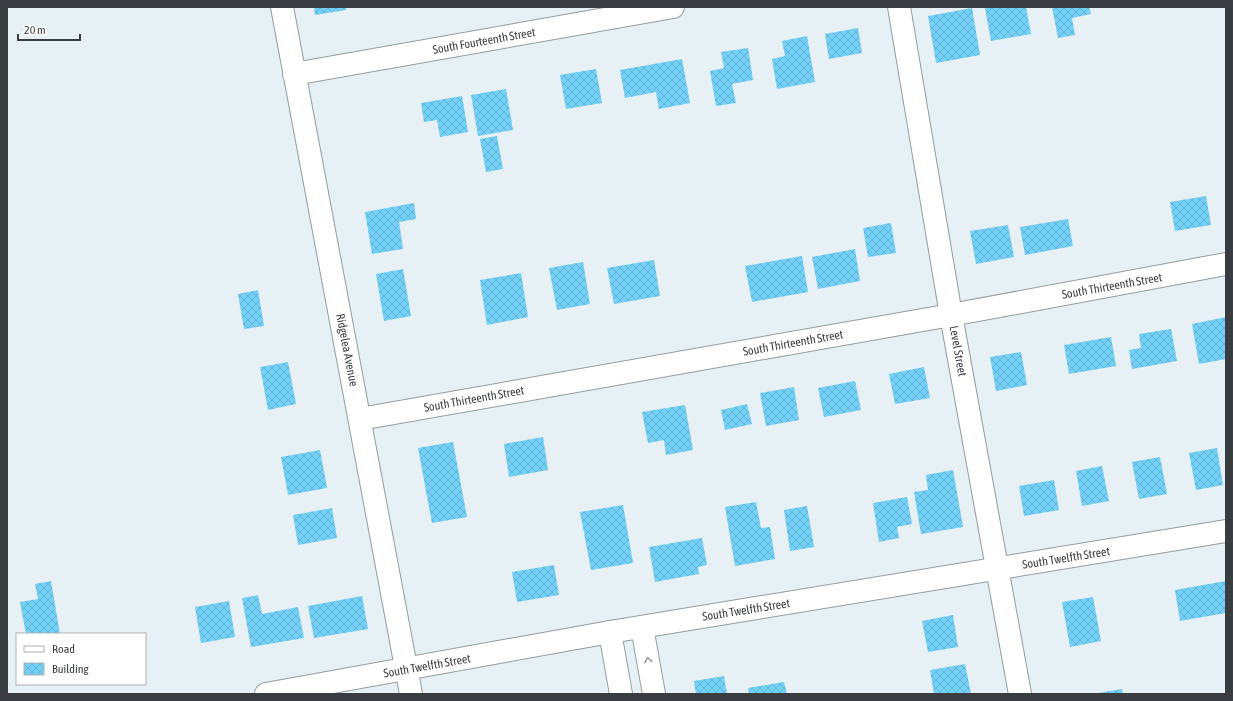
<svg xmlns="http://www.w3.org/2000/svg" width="1233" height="701" font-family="'Asap Condensed',sans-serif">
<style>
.building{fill:url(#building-cross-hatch)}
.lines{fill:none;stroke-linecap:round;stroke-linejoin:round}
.minor-casing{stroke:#939ca0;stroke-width:24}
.minor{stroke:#fff;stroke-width:22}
.oneway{stroke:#9c9e9f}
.labels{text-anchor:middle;stroke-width:3;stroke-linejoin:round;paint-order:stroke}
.street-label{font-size:12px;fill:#3a3d3f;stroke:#fff}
</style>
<defs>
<pattern id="building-cross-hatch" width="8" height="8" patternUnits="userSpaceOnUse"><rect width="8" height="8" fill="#73d1f7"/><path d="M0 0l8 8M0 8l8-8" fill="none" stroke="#64b4d5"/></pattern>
</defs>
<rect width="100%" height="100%" fill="#e7f0f4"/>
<g class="building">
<path d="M314,7h32v3l-31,5z"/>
<path d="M991,7h35l5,27 -40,7 -6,-33z"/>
<path d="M1052,7h37l2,7 -19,4 3,17 -17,3z"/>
<path d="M972,8l8,47 -44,8 -8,-47z"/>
<path d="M858,28l4,25 -33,6 -4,-25z"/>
<path d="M807,36l8,46 -38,7 -5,-30 13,-3 -3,-15z"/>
<path d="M748,48l5,32 -21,4 4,19 -20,3 -6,-35 14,-3 -3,-16z"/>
<path d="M682,59l8,44 -31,6 -3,-17 -31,6 -5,-28z"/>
<path d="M596,69l6,34 -36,6 -6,-34z"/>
<path d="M506,89l7,41 -35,6 -7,-41z"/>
<path d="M462,96l6,36 -28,5 -3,-17 -13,2 -3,-19z"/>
<path d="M497,136l6,33 -17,3 -6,-33z"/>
<path d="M1206,196l5,29 -36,6 -5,-29z"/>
<path d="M414,203l2,16 -17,3 4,27 -31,5 -7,-42z"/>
<path d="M1068,219l5,27 -48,9 -5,-28z"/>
<path d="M891,223l5,30 -28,4 -5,-29z"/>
<path d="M1008,225l6,32 -38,7 -6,-33z"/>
<path d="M855,249l5,32 -42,8 -6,-32z"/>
<path d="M802,256l6,36 -56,10 -7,-36z"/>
<path d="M654,260l6,36 -46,8 -7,-36z"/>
<path d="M583,262l7,42 -33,6 -8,-42z"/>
<path d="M403,269l8,47 -27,5 -8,-47z"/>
<path d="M521,273l7,44 -41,8 -7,-45z"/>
<path d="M258,290l6,36 -20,3 -6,-35z"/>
<path d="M1226,317v42l-27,5 -7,-40z"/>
<path d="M1171,329l6,32 -45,8 -3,-19 12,-2 -2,-14z"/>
<path d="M1111,337l5,29 -47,8 -5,-29z"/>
<path d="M1021,352l6,33 -31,6 -6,-34z"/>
<path d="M288,362l8,42 -28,6 -8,-43z"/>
<path d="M924,367l6,31 -35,6 -6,-30z"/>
<path d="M855,381l6,29 -37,7 -6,-29z"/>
<path d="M794,387l5,33 -33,6 -6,-33z"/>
<path d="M747,404l5,20 -27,6 -4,-20z"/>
<path d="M685,405l8,45 -27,5 -2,-15 -16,3 -6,-31z"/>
<path d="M543,437l5,33 -39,7 -5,-33z"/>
<path d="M453,442l14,75 -35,6 -14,-75z"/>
<path d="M1217,448l6,37 -27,5 -7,-37z"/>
<path d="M320,450l7,38 -39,7 -7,-38z"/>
<path d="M1160,457l7,37 -28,5 -7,-37z"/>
<path d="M1102,466l7,35 -27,5 -6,-35z"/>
<path d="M953,470l10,57 -42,7 -7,-42 14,-2 -2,-15z"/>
<path d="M1054,480l5,30 -35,6 -5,-30z"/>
<path d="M907,497l5,27 -15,3 2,11 -20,4 -6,-39z"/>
<path d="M756,502l5,26 9,-1 5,32 -40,7 -10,-59z"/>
<path d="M623,505l10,58 -42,7 -11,-58z"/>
<path d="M807,506l7,41 -24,4 -6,-41z"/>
<path d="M332,508l5,30 -39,7 -5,-30z"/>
<path d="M702,538l5,27 -9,2 1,7 -44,8 -6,-35z"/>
<path d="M554,565l5,30 -42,7 -5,-30z"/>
<path d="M51,581l9,53h-34l-6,-32 18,-3 -3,-15z"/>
<path d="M1226,581v32l-46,8 -5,-31z"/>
<path d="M258,595l4,19 36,-7 6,31 -53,9 -9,-49z"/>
<path d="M362,596l6,33 -54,9 -6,-32z"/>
<path d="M1093,597l8,44 -31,6 -8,-45z"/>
<path d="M229,601l6,36 -34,6 -6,-36z"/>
<path d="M953,615l5,32 -30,5 -6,-31z"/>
<path d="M965,664l6,30h-37l-4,-24z"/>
<path d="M724,676l3,18h-31l-2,-13z"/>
<path d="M784,682l3,12h-38l-1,-6z"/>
<path d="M1122,689l1,5h-25v-1z"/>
</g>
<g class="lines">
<g class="minor-casing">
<g id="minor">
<path d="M282,7l129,687"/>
<path d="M899,7l52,308 69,379"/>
<path d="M294,74l379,-67"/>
<path d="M360,419l591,-104 275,-51"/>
<path d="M642,627l12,67"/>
<path d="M610,632l11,62"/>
<path d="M266,694l344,-62 616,-101"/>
</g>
</g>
<use href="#minor" class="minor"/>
</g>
<defs><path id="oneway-chevron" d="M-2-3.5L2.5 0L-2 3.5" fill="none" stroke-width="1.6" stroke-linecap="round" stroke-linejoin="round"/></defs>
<use class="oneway" href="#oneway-chevron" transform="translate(648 660) rotate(-100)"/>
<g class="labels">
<g class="street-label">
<text transform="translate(484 41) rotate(-10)" y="4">South Fourteenth Street</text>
<text transform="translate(1112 286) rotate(-10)" y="4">South Thirteenth Street</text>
<text transform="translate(793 343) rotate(-10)" y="4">South Thirteenth Street</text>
<text transform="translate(347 350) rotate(79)" y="4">Ridgelea Avenue</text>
<text transform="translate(958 351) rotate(80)" y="4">Level Street</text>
<text transform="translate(474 399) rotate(-10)" y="4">South Thirteenth Street</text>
<text transform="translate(1066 558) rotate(-9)" y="4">South Twelfth Street</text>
<text transform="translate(746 610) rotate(-9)" y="4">South Twelfth Street</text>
<text transform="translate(427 666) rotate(-10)" y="4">South Twelfth Street</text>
</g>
</g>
<rect width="1233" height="701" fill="none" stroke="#3a3d3f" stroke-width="16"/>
<rect x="16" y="633" width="130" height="52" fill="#ffffff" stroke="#b0b1b2"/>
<rect x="24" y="646" width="20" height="6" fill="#ffffff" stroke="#b0b1b2"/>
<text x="52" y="653" font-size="12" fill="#3a3d3f">Road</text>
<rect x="24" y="663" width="20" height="12" fill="url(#building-cross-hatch)" stroke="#b0b1b2"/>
<text x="52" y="673" font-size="12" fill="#3a3d3f">Building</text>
<path d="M18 34v6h62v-6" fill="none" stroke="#3a3d3f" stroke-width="2"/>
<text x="24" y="34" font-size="12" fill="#3a3d3f" stroke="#ffffff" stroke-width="3" paint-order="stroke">20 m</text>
</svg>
